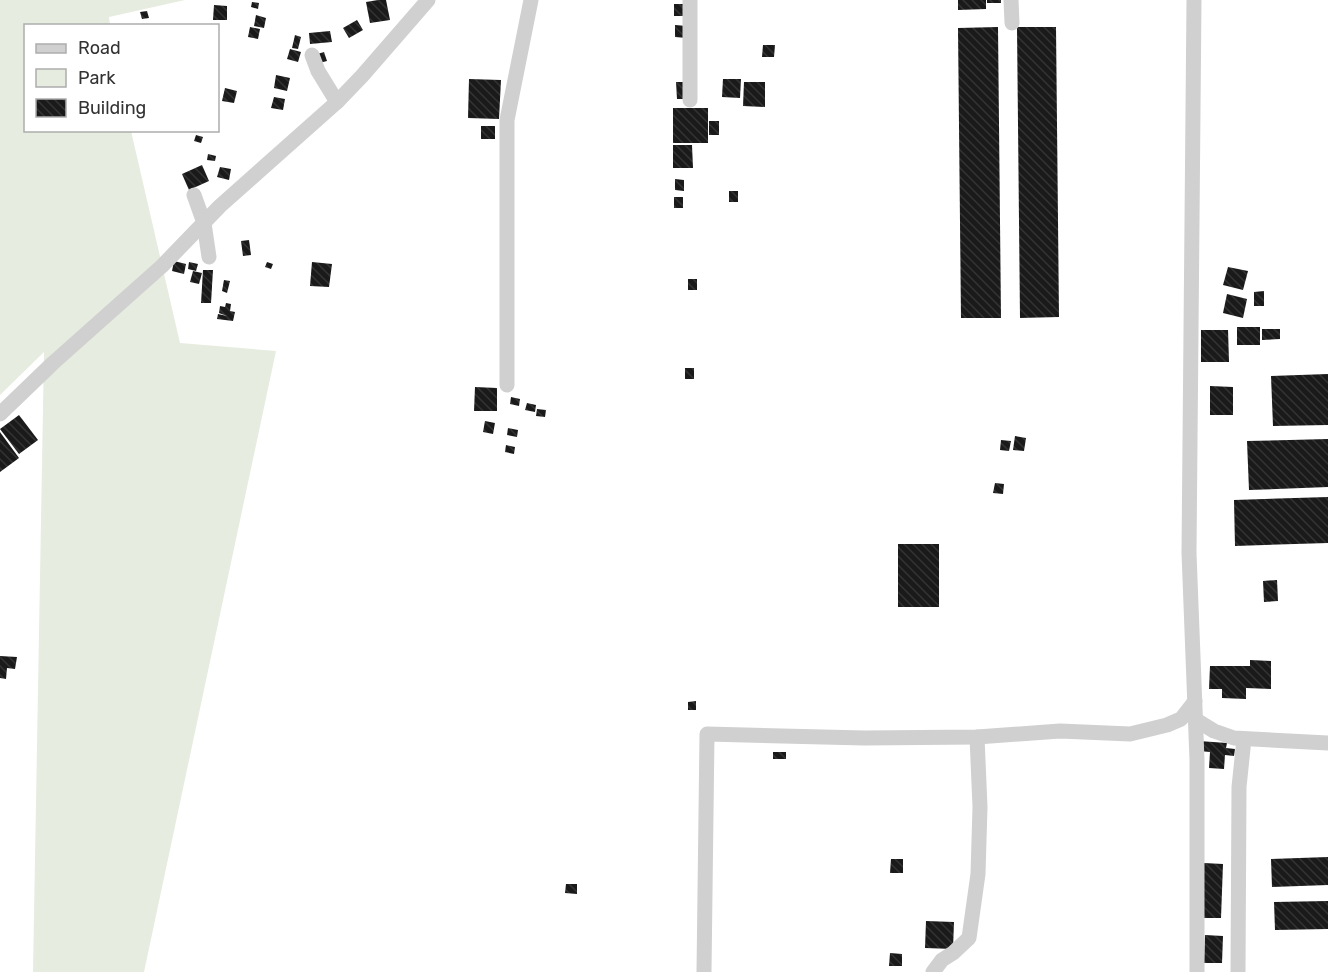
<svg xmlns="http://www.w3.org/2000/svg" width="1328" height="972" font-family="Rubik,sans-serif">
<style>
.green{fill:#e6ecdf}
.building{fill:url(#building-back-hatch)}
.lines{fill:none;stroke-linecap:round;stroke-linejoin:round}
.minor{stroke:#d0d0d0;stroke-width:15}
</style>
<defs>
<pattern id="building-back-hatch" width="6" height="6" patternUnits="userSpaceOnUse" patternTransform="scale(1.5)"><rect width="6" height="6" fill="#1a1a1a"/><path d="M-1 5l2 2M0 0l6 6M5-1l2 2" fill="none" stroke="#333"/></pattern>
</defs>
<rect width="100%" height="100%" fill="#fff"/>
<path class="green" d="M0,0h185l-76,17 1,8 -84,1v104l105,1 49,212 96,8 -132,621h-111l11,-620 -44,43z"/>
<g class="building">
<path d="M378,0h8l4,20 -20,3 -4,-21z"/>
<path d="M958,0h28v9l-28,1z"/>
<rect x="987" y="0" width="14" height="3"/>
<path d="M252,2l7,1 -1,6 -7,-2z"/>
<rect x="674" y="4" width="12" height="12"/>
<path d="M214,5l13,1v14h-14z"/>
<path d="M147,11l2,7 -7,1 -2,-7z"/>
<path d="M256,15l10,3 -2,10 -10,-2z"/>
<path d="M357,20l6,10 -14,8 -6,-10z"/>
<path d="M675,25l12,1v12l-12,-1z"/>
<path d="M250,27l10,2 -2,10 -10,-2z"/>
<path d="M998,27l3,291h-40l-3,-290z"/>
<path d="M1017,27h39l3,290 -39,1z"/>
<path d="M330,31l2,11 -22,2 -1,-11z"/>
<path d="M295,35l6,2 -3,12 -6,-1z"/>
<path d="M763,45h12l-1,12h-12z"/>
<path d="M290,49l11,3 -3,10 -11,-3z"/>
<path d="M324,52l3,9 -11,3 -2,-9z"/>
<path d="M276,75l14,3 -3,13 -13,-3z"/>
<path d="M469,79l32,1 -2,39 -31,-1z"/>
<path d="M723,79h18l-1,19 -18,-1z"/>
<path d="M676,82h12v17h-11z"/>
<path d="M744,82h21v25l-22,-1z"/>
<path d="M225,88l12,3 -3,12 -12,-2z"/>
<path d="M274,97l11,2 -2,11 -12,-2z"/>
<rect x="673" y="108" width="35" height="35"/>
<rect x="709" y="121" width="10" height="14"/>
<rect x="481" y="126" width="14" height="13"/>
<path d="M196,135l7,2 -2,6 -7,-2z"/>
<path d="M673,145h19l1,23h-20z"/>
<path d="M208,154l8,2 -1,5 -8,-1z"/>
<path d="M202,165l7,16 -20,9 -7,-16z"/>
<path d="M220,167l11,2 -2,11 -12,-3z"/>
<path d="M675,179l9,1v11l-9,-1z"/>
<rect x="729" y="191" width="9" height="11"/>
<rect x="674" y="197" width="9" height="11"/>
<path d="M249,240l2,15 -8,1 -2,-15z"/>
<path d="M174,261l12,3 -2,10 -12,-3z"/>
<path d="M189,262l9,2 -2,7 -8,-2z"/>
<path d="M267,262l6,2 -2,5 -6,-2z"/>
<path d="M312,262l20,2 -3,23 -19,-1z"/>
<path d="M1228,267l20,4 -5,19 -20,-5z"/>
<path d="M203,270h10l-2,33h-10z"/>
<path d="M193,271l9,2 -3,11 -9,-2z"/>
<rect x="688" y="279" width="9" height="11"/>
<path d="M224,280l6,1 -3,12 -5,-2z"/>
<path d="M1264,291v15h-10v-14z"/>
<path d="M1227,294l20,5 -4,19 -20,-5z"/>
<path d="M226,303l5,1 -1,7 5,1 -2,9 -16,-2 1,-5 9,2 -8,-3 1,-7 5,1z"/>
<rect x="1237" y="327" width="23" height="18"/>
<path d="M1262,329h18v10l-18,1z"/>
<path d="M1201,330h27l1,32h-28z"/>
<rect x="685" y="368" width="9" height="11"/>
<path d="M1328,374v51l-55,1 -2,-50z"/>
<path d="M1210,386l23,1v28h-23z"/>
<path d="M475,387l22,1v23h-23z"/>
<path d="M511,397l9,2 -1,7 -9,-2z"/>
<path d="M527,403l9,2 -1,7 -10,-2z"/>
<path d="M537,409l9,1 -1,7 -9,-1z"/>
<path d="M19,415l19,25 -19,14 -19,-25z"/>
<path d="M485,421l10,2 -2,11 -10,-2z"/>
<path d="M508,428l10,2 -1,7 -10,-2z"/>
<path d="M0,432l19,26 -19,14z"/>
<path d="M1015,436l11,2 -2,13 -11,-1z"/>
<path d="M1328,439v48l-79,3 -2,-49z"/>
<path d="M1001,440l10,1 -2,10 -9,-1z"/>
<path d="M506,445l9,2 -1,7 -9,-2z"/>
<path d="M995,483l9,1 -1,10 -10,-1z"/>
<path d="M1328,497v46l-93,3 -1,-46z"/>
<rect x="898" y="544" width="41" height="63"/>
<path d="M1277,580l1,21 -14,1 -1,-21z"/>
<path d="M0,656l17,1 -2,12 -8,-1 -1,11 -6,-1z"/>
<path d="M1250,660l21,1v28l-25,-1v11l-24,-1v-9h-13l1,-23h40z"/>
<path d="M696,701v9h-8v-8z"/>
<path d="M1199,741l28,2 -1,5 9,1 -1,7 -9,-1 -1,14 -15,-1 1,-16 -11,-1z"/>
<rect x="773" y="752" width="13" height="7"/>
<path d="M1328,857v28l-56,2 -1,-28z"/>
<path d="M891,859h12v14h-13z"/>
<path d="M1204,863l19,1 -2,54h-18z"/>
<path d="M566,884h11v10l-12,-1z"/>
<path d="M1328,901v28l-53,1 -1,-28z"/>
<path d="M926,921l28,1 -1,27 -28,-1z"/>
<path d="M1205,935l18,1 -1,27h-18z"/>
<path d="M890,953l12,1v12h-13z"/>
</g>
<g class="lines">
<g class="minor">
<path d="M690,0v100"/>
<path d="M1011,0l1,23"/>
<path d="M1194,0l-5,553 8,207v212"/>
<path d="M312,55l6,16 19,31"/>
<path d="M194,195l10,28 5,34"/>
<path d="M507,385v-265l24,-120"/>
<path d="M0,414l53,-51 109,-97 58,-60 117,-104 25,-26 66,-76"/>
<path d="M1196,720l18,11 20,7 94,5"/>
<path d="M704,972l3,-238 157,4 113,-1 83,-6 70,3 37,-9 14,-6 14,-18"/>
<path d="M933,972l9,-12 11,-7 16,-15 9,-64 2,-67 -3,-70"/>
<path d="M1238,972l1,-185 5,-48"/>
</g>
</g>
<rect x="24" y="24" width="195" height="108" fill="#ffffff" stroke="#adadad" stroke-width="1.5"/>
<rect x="36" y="44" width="30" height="9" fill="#d0d0d0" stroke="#adadad" stroke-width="1.5"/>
<text x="78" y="54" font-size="18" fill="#333333">Road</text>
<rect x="36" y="69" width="30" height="18" fill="#e6ecdf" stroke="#adadad" stroke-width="1.5"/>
<text x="78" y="84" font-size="18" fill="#333333">Park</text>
<rect x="36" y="99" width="30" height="18" fill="url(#building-back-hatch)" stroke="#adadad" stroke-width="1.5"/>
<text x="78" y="114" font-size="18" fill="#333333">Building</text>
</svg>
